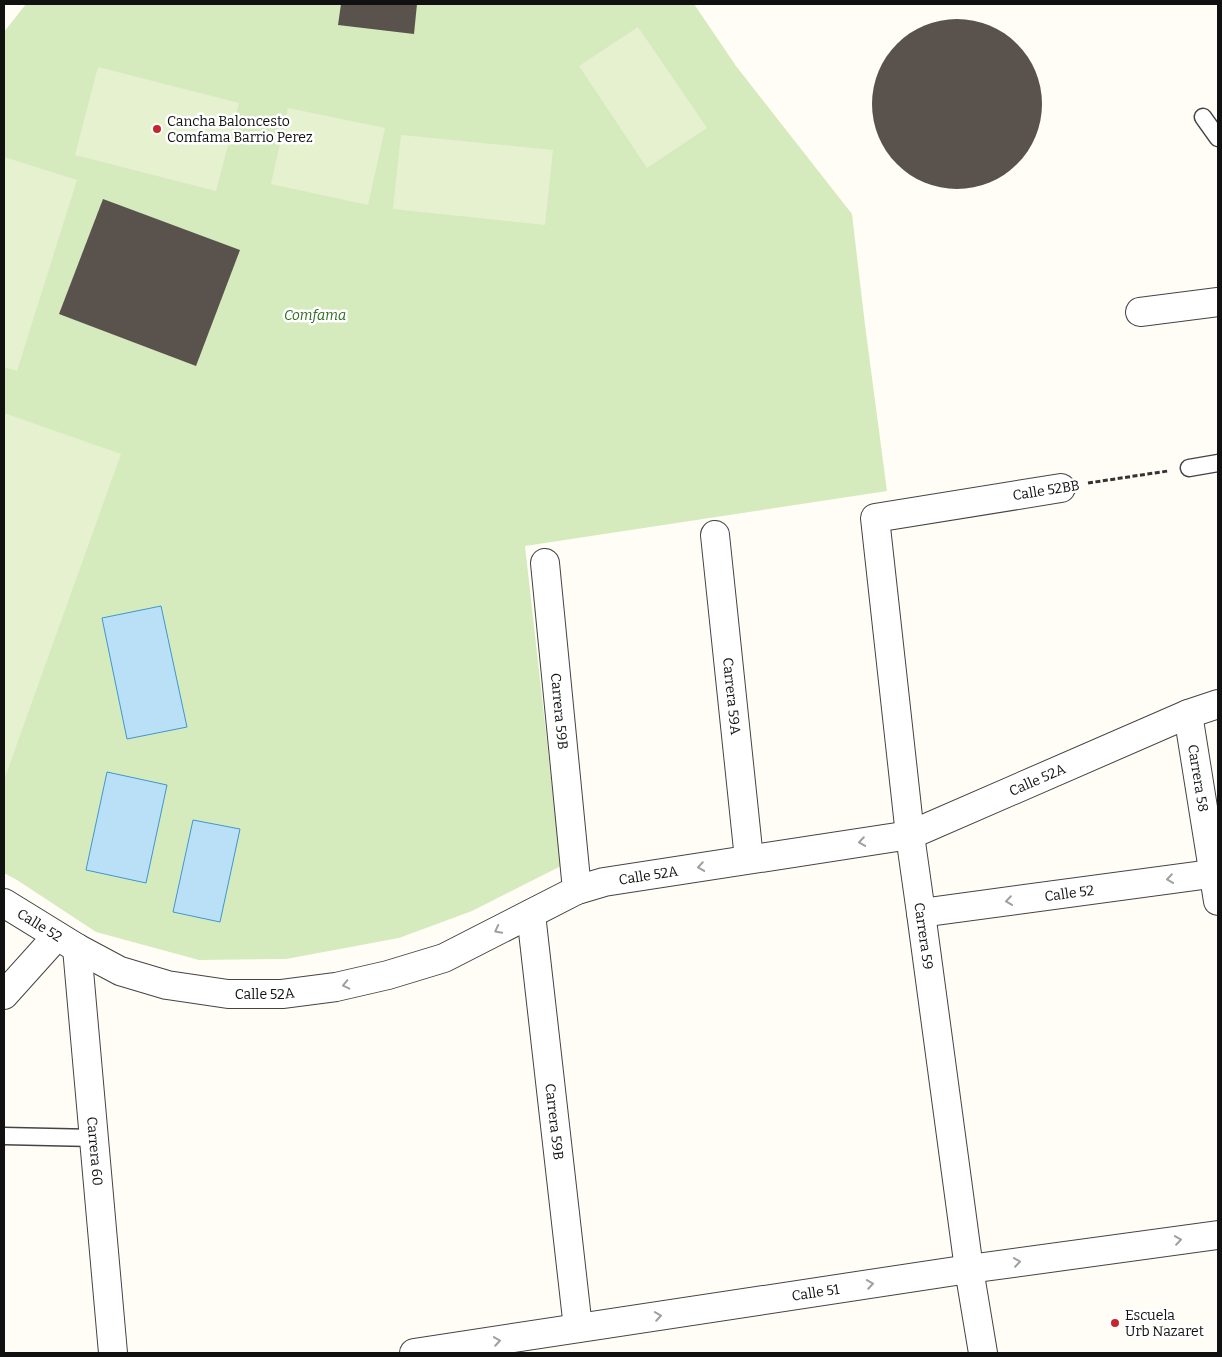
<svg xmlns="http://www.w3.org/2000/svg" width="1222" height="1357" font-family="Bitter,serif">
<style>
.green{fill:#d5ebbd}
.pitch{fill:#e6f2cf}
.water{fill:#b9e0f7;stroke:#3f96cf}
.building{fill:#5a524d}
.lines{fill:none;stroke-linecap:round;stroke-linejoin:round}
.service-casing{stroke:#444;stroke-width:19}
.minor-casing{stroke:#444;stroke-width:30}
.tertiary-casing{stroke:#444;stroke-width:30}
.path{stroke:#333;stroke-width:3;stroke-dasharray:5 2.5;stroke-linecap:butt}
.service{stroke:#fff;stroke-width:16}
.minor{stroke:#fff;stroke-width:28}
.tertiary{stroke:#fff;stroke-width:28}
.oneway{stroke:#a0a0a0}
.poi-dot{fill:#c4262e;stroke:#fff;stroke-width:2}
.labels{text-anchor:middle;stroke-width:5;stroke-linejoin:round;paint-order:stroke}
.poi-label{font-size:14px;fill:#111;stroke:#fff;text-anchor:start}
.park-label{font-size:14px;font-style:italic;fill:#2f6b1f;stroke:#fff}
.street-label{font-size:14px;fill:#111;stroke:#fff}
</style>
<rect width="100%" height="100%" fill="#fffdf5"/>
<path class="green" d="M26,4h668l42,62 116,148 13,111 22,166 -362,55 36,320 -89,45 -73,27 -113,21 -87,1 -103,-28 -79,-52 -13,-7v-841z"/>
<g class="pitch">
<path d="M638,27l69,101 -60,40 -68,-102z"/>
<path d="M98,67l141,36 -23,88 -141,-36z"/>
<path d="M288,108l97,20 -17,77 -97,-21z"/>
<path d="M401,135l152,15 -8,75 -152,-16z"/>
<path d="M4,157l73,23 -60,191 -13,-4z"/>
<path d="M4,413l117,41 -117,326z"/>
</g>
<g class="water">
<path d="M161,606l26,121 -60,12 -25,-121z"/>
<path d="M107,772l60,13 -21,98 -60,-13z"/>
<path d="M193,820l47,9 -20,93 -47,-10z"/>
</g>
<g class="building">
<path d="M341,4h76l-3,30 -76,-9z"/>
<circle cx="957" cy="104" r="85"/>
<path d="M103,199l137,51 -44,116 -137,-52z"/>
</g>
<g class="lines">
<g class="service-casing">
<g id="service">
<path d="M1203,117l15,21"/>
<path d="M1189,468l29,-5"/>
<path d="M4,1136l90,2"/>
</g>
</g>
<g class="minor-casing">
<g id="minor">
<path d="M1140,312l78,-10"/>
<path id="s1" d="M1061,488l-186,30 35,317 278,-121 30,-10"/>
<path id="s2" d="M715,535l34,324"/>
<path id="s3" d="M545,563l32,327"/>
<path id="s4" d="M1188,714l30,187"/>
<path d="M921,913l48,356 14,84"/>
<path id="s5" d="M531,914l47,414"/>
<path d="M4,995l53,-59"/>
</g>
</g>
<g class="tertiary-casing">
<g id="tertiary">
<path id="s6" d="M4,903l73,45 43,23 47,14 61,9h54l54,-7 52,-12 56,-17 133,-68 27,-8 306,-47 11,78 297,-40"/>
<path id="s7" d="M77,948l36,405"/>
<path id="s8" d="M414,1353l555,-84 249,-34"/>
</g>
</g>
<path class="path" d="M1088,483l80,-12"/>
<use href="#service" class="service"/>
<use href="#minor" class="minor"/>
<use href="#tertiary" class="tertiary"/>
</g>
<defs><path id="oneway-chevron" d="M-2-3.5L2.5 0L-2 3.5" fill="none" stroke-width="1.6" stroke-linecap="round" stroke-linejoin="round" transform="scale(1.25)"/></defs>
<g class="oneway">
<use href="#oneway-chevron" transform="translate(862 842) rotate(171)"/>
<use href="#oneway-chevron" transform="translate(701 867) rotate(171)"/>
<use href="#oneway-chevron" transform="translate(1170 879) rotate(172)"/>
<use href="#oneway-chevron" transform="translate(1009 901) rotate(172)"/>
<use href="#oneway-chevron" transform="translate(498 930) rotate(153)"/>
<use href="#oneway-chevron" transform="translate(346 985) rotate(167)"/>
<use href="#oneway-chevron" transform="translate(1178 1240) rotate(-8)"/>
<use href="#oneway-chevron" transform="translate(1017 1262) rotate(-8)"/>
<use href="#oneway-chevron" transform="translate(870 1284) rotate(-9)"/>
<use href="#oneway-chevron" transform="translate(658 1316) rotate(-9)"/>
<use href="#oneway-chevron" transform="translate(497 1341) rotate(-9)"/>
</g>
<g class="poi-dot">
<circle cx="157" cy="129" r="5"/>
<circle cx="1115" cy="1323" r="5"/>
</g>
<g class="labels">
<g class="poi-label">
<text x="167" y="126">Cancha Baloncesto<tspan x="167" dy="16">Comfama Barrio Perez</tspan></text>
<text x="1125" y="1320">Escuela<tspan x="1125" dy="16">Urb Nazaret</tspan></text>
</g>
<g class="park-label">
<text x="315" y="320">Comfama</text>
</g>
<g class="street-label">
<text transform="translate(1046 490) rotate(-9)" y="5">Calle 52BB</text>
<text dy="5" stroke="none"><textPath href="#s2" startOffset="162">Carrera 59A</textPath></text>
<text dy="5" stroke="none"><textPath href="#s3" startOffset="149">Carrera 59B</textPath></text>
<text dy="5" stroke="none"><textPath href="#s4" startOffset="65">Carrera 58</textPath></text>
<text dy="5" stroke="none"><textPath href="#s1" startOffset="646">Calle 52A</textPath></text>
<text dy="5" stroke="none"><textPath href="#s6" startOffset="688">Calle 52A</textPath></text>
<text dy="5" stroke="none"><textPath href="#s6" startOffset="1181">Calle 52</textPath></text>
<text dy="5" stroke="none"><textPath href="#s6" startOffset="42">Calle 52</textPath></text>
<text transform="translate(924 936) rotate(82)" y="5">Carrera 59</text>
<text dy="5" stroke="none"><textPath href="#s6" startOffset="282">Calle 52A</textPath></text>
<text dy="5" stroke="none"><textPath href="#s5" startOffset="209">Carrera 59B</textPath></text>
<text dy="5" stroke="none"><textPath href="#s7" startOffset="204">Carrera 60</textPath></text>
<text dy="5" stroke="none"><textPath href="#s8" startOffset="406">Calle 51</textPath></text>
</g>
</g>
<rect width="1222" height="1357" fill="none" stroke="#111111" stroke-width="10"/>
</svg>
